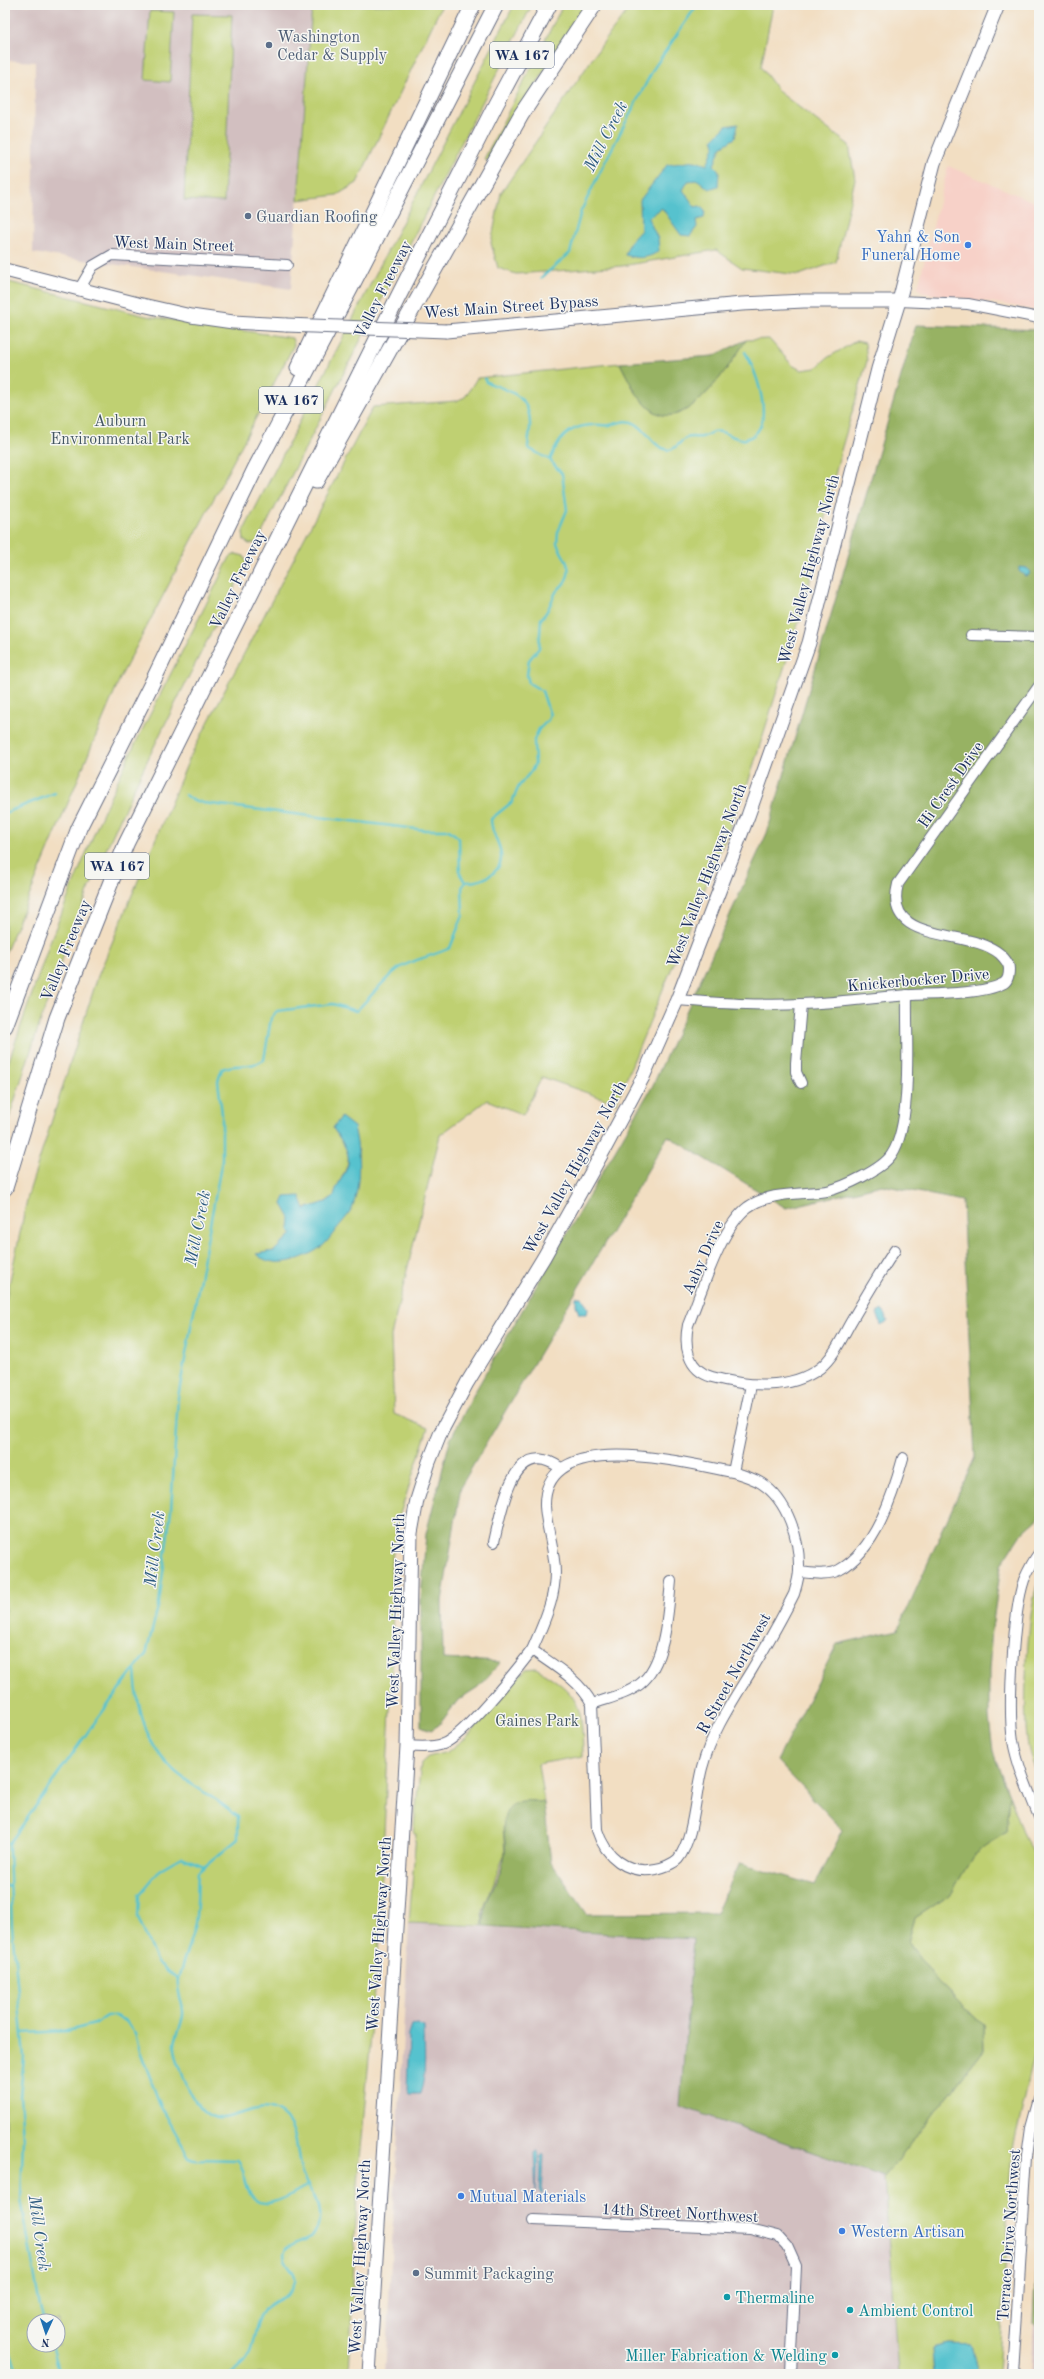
<svg xmlns="http://www.w3.org/2000/svg" width="1044" height="2379" font-family="'Old Standard TT',serif">
<style>
.built{fill:#f7d1c8}
.industrial{fill:#d2bfc0}
.green{fill:#bfd072;stroke:#6d8068;fill-rule:evenodd}
.forest{fill:#97b264;stroke:#597061}
.water{fill:#56c2ce;stroke:#387896}
.lines{fill:none;stroke-linecap:round;stroke-linejoin:round}
.stream{stroke:#56c2ce;stroke-width:2.5}
.minor-casing{stroke:#666c81;stroke-width:12}
.major-casing{stroke:#666c81;stroke-width:15}
.highway-casing{stroke:#666c81;stroke-width:17}
.minor{stroke:#fff;stroke-width:10}
.major{stroke:#fff;stroke-width:13}
.highway{stroke:#fff;stroke-width:15}
.major-bridge-casing{stroke:#666c81;stroke-width:15;stroke-linecap:butt}
.major-bridge{stroke:#fff;stroke-width:13}
.service-dot{fill:#5c6f8a;stroke:#f6f6f2;stroke-width:1.5}
.shop-dot{fill:#3f7fe0;stroke:#f6f6f2;stroke-width:1.5}
.culture-dot{fill:#0f9aa8;stroke:#f6f6f2;stroke-width:1.5}
.labels{text-anchor:middle;stroke-width:3;stroke-linejoin:round;paint-order:stroke}
.shield{fill:#f6f6f2;stroke:#5d6b8a;stroke-width:1}
.shield-label{font-size:15px;font-weight:bold;fill:#1b2f5e}
.service-label{font-size:16px;fill:#4e5e75;stroke:#f6f6f2;text-anchor:start}
.shop-label{font-size:16px;fill:#366cbe;stroke:#f6f6f2;text-anchor:start}
.street-label{font-size:16px;fill:#1b2f5e;stroke:#f6f6f2}
.park-label{font-size:16px;fill:#445763;stroke:#f6f6f2}
.culture-label{font-size:16px;fill:#0d838f;stroke:#f6f6f2;text-anchor:start}
.water-label{font-size:17px;font-style:italic;fill:#2d5b80;stroke:#f6f6f2}
</style>
<rect width="100%" height="100%" fill="#f6f6f2"/>
<filter id="ink" filterUnits="userSpaceOnUse"><feTurbulence type="fractalNoise" baseFrequency=".025" numOctaves="2"/><feDisplacementMap in="SourceGraphic" scale="8" xChannelSelector="R" yChannelSelector="G"/><feConvolveMatrix kernelMatrix="1 2 1 2 8 2 1 2 1" color-interpolation-filters="sRGB"/></filter>
<filter id="wash" filterUnits="userSpaceOnUse"><feTurbulence type="fractalNoise" baseFrequency=".012" numOctaves="4" result="noise"/><feDisplacementMap in="SourceGraphic" scale="16" xChannelSelector="R" yChannelSelector="G"/><feGaussianBlur stdDeviation="0.9" result="paint"/><feColorMatrix in="noise" values="0 0 0 0 0 0 0 0 0 0 0 0 0 0 0 0 0 1.4 0 .05"/><feComposite in="paint" operator="in"/></filter>
<g filter="url(#wash)">
<rect width="100%" height="100%" fill="#f2dec2"/>
<path class="built" d="M948,166l91,38v107l-42,-8 -74,-10 -5,-6z"/>
<g class="industrial">
<path d="M5,5h307l-21,284 -258,-36 2,-191 -30,-2z"/>
<path d="M409,1923l284,16 -13,167 204,71 14,197h-513z"/>
<path d="M1034,2324l5,3v47h-9z"/>
</g>
<g class="green">
<path d="M312,5h130l-85,178 -20,12 -39,5z"/>
<path d="M514,5h18l-273,534 -4,4 -6,1 -5,-4 -1,-8z"/>
<path d="M563,5h24l-100,156 -3,-2z"/>
<path d="M632,5h141l-12,62 18,25 70,53 6,34 -19,83 -37,13 -57,-7 -26,-18 -94,16 -106,8 -18,-6 -7,-25 10,-50 104,-153z"/>
<path d="M150,11l24,1 -4,70 -25,-2z"/>
<path d="M192,14l40,1 -8,187 -40,-2z"/>
<path d="M5,281l141,35 146,22 2,7 -173,331 -116,278z"/>
<path d="M769,339l23,26 9,5 15,-2 11,-10 29,-17 9,2 2,18 -27,93 -35,148 -58,184 -131,317 -74,-26 -19,38 -36,-15 -47,35 -49,201 3,78 34,14 -28,86 -9,49 2,86 -15,306 -21,240 -8,179h-344v-1070l23,-109 70,-219 92,-219 183,-350 83,-6 9,-4 12,-19 143,-15c9,17 18,39 35,49 33,20 77,-50 91,-72zM333,1128l26,22 -47,102 -55,2 17,-3 18,-17 -3,-5 2,-11 -9,-14c22,5 33,7 52,-8 3,-15 19,-30 13,-46 -3,-8 -10,-15 -14,-22zM34,2321h24v24h-24z"/>
<path d="M236,554l8,2 3,7c-55,107 -111,214 -157,324 -33,80 -59,162 -85,244v-59l46,-133 47,-115 30,-66 102,-201z"/>
<path d="M1039,1581v195c-7,-12 -11,-25 -12,-38 -4,-27 0,-135 12,-157z"/>
<path d="M536,1668c45,27 46,37 47,88l-45,8 6,39c-14,-4 -22,-2 -34,4l-7,19 2,27 -23,60 1,13 -74,-3 7,-89h-3l8,-71 7,-6 19,-5 19,-14 60,-69z"/>
<path d="M1009,1795l16,43 14,25v172l-26,114 -15,225h-20l-7,-29 -23,-1 -16,4 2,26h-36l-14,-197 100,-127 -1,-25 -46,-44 -29,-39 7,-24 35,-23 23,-39 33,-24z"/>
</g>
<g class="forest">
<path d="M916,325l123,5v1188l-18,16 -20,31 -9,64 -3,41v48l4,34 16,43 -3,37 -33,24 -23,39 -35,23 -7,24 29,39 46,44 1,25 -100,127 -204,-71 13,-167 -210,-13c-2,-26 19,-47 22,-73 2,-16 -7,-30 4,-45 8,-10 25,-8 35,-5l7,59 36,52 129,-1 24,-50 75,22 28,-55 -66,-69 60,-117 61,-14 77,-173 -13,-256 -80,-16 -96,23 -118,-72 -207,350 -19,115 1,58 58,3 -23,25 -20,13 -19,25 -8,5 -10,-4v-128l5,-64 24,-94 26,-50 177,-305 114,-252z"/>
<path d="M746,340c-14,22 -58,92 -91,72 -17,-10 -26,-32 -35,-49l93,-7z"/>
<path d="M1039,2213v114l-5,-3z"/>
</g>
<g class="water">
<path d="M738,124l-3,14 -14,9 -7,18 5,7 -1,14 -9,3 -11,-9 -10,1 -5,9 12,17 5,-1 5,5 -1,7 -8,2 1,7 -7,9 -9,-1 -19,-27 -14,10 10,21 1,12c-12,8 -20,8 -34,4l5,-13 11,-12 -1,-30 27,-35 28,-4 12,4 8,-20 -2,-6 13,-13z"/>
<path d="M1019,567l8,1 3,3 -1,4 -4,1 -6,-5z"/>
<path d="M341,1117l13,10c6,25 7,57 -2,82 -3,6 -9,12 -13,17 -6,7 -11,16 -18,21 -18,13 -47,23 -65,7l18,-3 18,-17 -3,-5 1,-11 -8,-14 3,-7 15,-1 5,13 21,-7 8,-6c2,-12 11,-20 14,-32 3,-13 -9,-26 -15,-36z"/>
<path d="M576,1297h6l6,11 -1,6h-8l-3,-9z"/>
<path d="M882,1310l6,11 -7,4 -4,-12z"/>
<path d="M417,2024l7,3c0,21 3,48 -4,67h-11l-2,-4 2,-55 3,-9z"/>
<path d="M537,2150l1,2 -2,39 -2,-38z"/>
<path d="M543,2154l1,1 -2,40 -2,-2 1,-37z"/>
<path d="M948,2344l23,1 7,29h-44l-2,-26z"/>
</g>
<g class="lines">
<g class="stream">
<path d="M541,278l29,-25 11,-42 24,-49 49,-94 43,-63"/>
<path d="M550,460c8,-20 18,-34 41,-35 6,-1 13,1 19,0 9,-2 17,-7 26,-1 13,8 17,24 33,26 8,-1 11,-9 17,-12 5,-2 11,0 16,-1 4,-1 7,-4 11,-5 12,-3 21,9 32,7 34,-8 11,-69 0,-87"/>
<path d="M185,795l6,4 12,4 222,27h24l10,8 1,36 5,8"/>
<path d="M5,813l50,-20"/>
<path d="M135,1670c2,40 11,78 43,104 20,16 42,26 60,43v22l-40,33c-1,17 0,35 -3,51 -4,19 -12,37 -17,56 -2,10 6,24 5,36 -1,10 -7,19 -8,29 -1,10 4,20 7,29 32,89 63,14 100,42 17,13 14,41 20,59 5,14 16,24 17,39 1,8 -1,15 -6,23l-27,12c-8,14 12,21 9,34 -4,18 -22,15 -31,28 -11,14 -8,34 -17,49 -4,6 -11,11 -16,15"/>
<path d="M5,1885l5,1"/>
<path d="M178,1980l-21,-17 -19,-46 1,-22 23,-27 19,-11 23,9"/>
<path d="M22,2033l45,-2 28,-7 12,-8h8l11,5 9,13 5,17 21,55 28,51 6,2 43,1c7,10 6,22 12,33 12,23 43,0 58,-8"/>
<path d="M44,2321l-4,-14 -19,-108 2,-61 -3,-42 4,-39 -12,-130 -3,-78v-5l83,-118 54,-72 13,-51 12,-93 7,-113 44,-237v-46l-4,-33 4,-12c15,-7 25,1 42,-9l7,-42 6,-7 56,-7 23,7c14,-13 27,-31 42,-42 14,-10 36,-13 52,-21l13,-33 -1,-27 3,-6c21,0 43,-12 34,-36 -4,-11 -8,-16 -8,-27l21,-17 7,-16 13,-16 3,-7 -1,-23 5,-11 9,-9 2,-5 -8,-24 -13,-8 -2,-8 2,-15 10,-12 2,-29c9,-9 9,-16 15,-27 3,-4 8,-7 10,-12 8,-14 -5,-25 -9,-37l1,-11 9,-22 -5,-36 -12,-14 -22,-12c0,-7 2,-15 2,-22 1,-31 -20,-35 -44,-44l-1,-3"/>
<path d="M5,2338l13,36"/>
<path d="M52,2345l8,29"/>
</g>
</g>
</g>
<g filter="url(#ink)">
<g class="lines">
<g class="minor-casing">
<g id="minor">
<path d="M80,288l13,-22 19,-11 175,10"/>
<path d="M899,301l69,3 71,14"/>
<path d="M971,635l68,2"/>
<path d="M677,1000c41,3 83,6 124,4 37,-1 74,-7 111,-9 23,-1 71,-1 90,-11 6,-2 7,-9 7,-15 0,-6 -5,-11 -9,-15 -31,-27 -118,-8 -102,-70l141,-198"/>
<path d="M801,1004l-5,59v9l5,11"/>
<path d="M895,1250c-15,22 -29,46 -43,70 -9,15 -17,36 -32,48 -30,23 -75,18 -108,9 -25,-7 -28,-32 -24,-52 14,-33 32,-97 60,-118 23,-16 53,-12 79,-16 17,-4 56,-22 65,-37 21,-32 14,-119 15,-159"/>
<path d="M733,1472c-45,-8 -190,-47 -188,34 1,18 7,36 9,54 5,32 -10,62 -22,90 21,15 48,30 60,54l5,126c8,26 30,45 59,39 6,-1 17,-5 22,-10 16,-20 17,-65 24,-91 9,-35 30,-66 49,-97 15,-25 30,-51 43,-77 2,-7 5,-16 5,-24 1,-30 -11,-70 -38,-87 -8,-5 -18,-8 -28,-11l18,-87"/>
<path d="M494,1542c6,-24 15,-90 50,-82 6,1 12,5 17,8"/>
<path d="M1039,1553c-6,8 -11,18 -15,27 -11,32 -16,128 -11,161 5,27 16,51 26,76"/>
<path d="M799,1572c13,1 28,4 40,-2 36,-19 54,-75 64,-112"/>
<path d="M592,1704c16,-6 34,-9 48,-20 26,-20 28,-73 31,-103"/>
<path d="M407,1746c12,1 25,2 36,-2 22,-9 73,-73 89,-94"/>
<path d="M533,2220l217,9 28,7 9,10 9,20 -5,108"/>
<path d="M1013,2374l14,-217 4,-29 8,-29"/>
</g>
</g>
<g class="major-casing">
<g id="major">
<path d="M5,270l133,34 53,12 42,6 53,3"/>
<path d="M446,331l296,-27 62,-3h95"/>
<path d="M369,2374l38,-628 4,-213 6,-33 12,-38 12,-30 26,-49 77,-126 61,-109 38,-71 34,-77 71,-184 61,-173 69,-274 21,-68 35,-138 64,-158"/>
</g>
</g>
<g class="highway-casing">
<g id="highway">
<path d="M298,368l175,-363"/>
<path d="M316,481l205,-366 73,-110"/>
<path d="M5,1026l74,-198 72,-143 104,-216 95,-180 146,-284"/>
<path d="M5,1188l52,-170 69,-174 271,-545 99,-195 53,-99"/>
</g>
</g>
<use href="#minor" class="minor"/>
<use href="#major" class="major"/>
<use href="#highway" class="highway"/>
<g class="major-bridge-casing">
<path id="major-bridge" d="M286,325l160,6"/>
</g>
<use href="#major-bridge" class="major-bridge"/>
</g>
</g>
<g class="service-dot">
<circle cx="269" cy="45" r="4"/>
<circle cx="248" cy="216" r="4"/>
<circle cx="416" cy="2273" r="4"/>
</g>
<g class="shop-dot">
<circle cx="968" cy="245" r="4"/>
<circle cx="461" cy="2196" r="4"/>
<circle cx="842" cy="2231" r="4"/>
</g>
<g class="culture-dot">
<circle cx="727" cy="2297" r="4"/>
<circle cx="850" cy="2310" r="4"/>
<circle cx="835" cy="2355" r="4"/>
</g>
<g class="labels">
<g class="shield">
<rect x="490" y="42" width="64" height="26" rx="3"/>
<rect x="259" y="387" width="64" height="26" rx="3"/>
<rect x="85" y="853" width="64" height="26" rx="3"/>
</g>
<g class="shield-label">
<text x="522" y="60">WA 167</text>
<text x="291" y="405">WA 167</text>
<text x="117" y="871">WA 167</text>
</g>
<g class="service-label">
<text x="277" y="42">Washington<tspan x="277" dy="18">Cedar &amp; Supply</tspan></text>
<text x="256" y="222">Guardian Roofing</text>
<text x="424" y="2279">Summit Packaging</text>
</g>
<g class="shop-label">
<text x="960" y="242" text-anchor="end">Yahn &amp; Son<tspan x="960" dy="18">Funeral Home</tspan></text>
<text x="469" y="2202">Mutual Materials</text>
<text x="850" y="2237">Western Artisan</text>
</g>
<g class="street-label">
<text transform="translate(174 243) rotate(2)" y="6">West Main Street</text>
<text transform="translate(382 289) rotate(-63)" y="6">Valley Freeway</text>
<text transform="translate(511 306) rotate(-4)" y="6">West Main Street Bypass</text>
<text transform="translate(808 569) rotate(-75)" y="6">West Valley Highway North</text>
<text transform="translate(237 579) rotate(-64)" y="6">Valley Freeway</text>
<text transform="translate(950 784) rotate(-55)" y="6">Hi Crest Drive</text>
<text transform="translate(706 875) rotate(-69)" y="6">West Valley Highway North</text>
<text transform="translate(65 950) rotate(-68)" y="6">Valley Freeway</text>
<text transform="translate(918 979) rotate(-5)" y="6">Knickerbocker Drive</text>
<text transform="translate(574 1167) rotate(-61)" y="6">West Valley Highway North</text>
<text transform="translate(702 1257) rotate(-66)" y="6">Aaby Drive</text>
<text transform="translate(395 1611) rotate(-88)" y="6">West Valley Highway North</text>
<text transform="translate(733 1673) rotate(-61)" y="6">R Street Northwest</text>
<text transform="translate(378 1934) rotate(-86)" y="6">West Valley Highway North</text>
<text transform="translate(680 2212) rotate(3)" y="6">14th Street Northwest</text>
<text transform="translate(1008 2235) rotate(-86)" y="6">Terrace Drive Northwest</text>
<text transform="translate(359 2257) rotate(-87)" y="6">West Valley Highway North</text>
</g>
<g class="park-label">
<text x="120" y="426">Auburn<tspan x="120" dy="18">Environmental Park</tspan></text>
<text x="537" y="1726">Gaines Park</text>
</g>
<g class="culture-label">
<text x="735" y="2303">Thermaline</text>
<text x="858" y="2316">Ambient Control</text>
<text x="827" y="2361" text-anchor="end">Miller Fabrication &amp; Welding</text>
</g>
<g class="water-label">
<text transform="translate(605 136) rotate(-63)" y="6">Mill Creek</text>
<text transform="translate(197 1228) rotate(-79)" y="6">Mill Creek</text>
<text transform="translate(154 1549) rotate(-83)" y="6">Mill Creek</text>
<text transform="translate(40 2233) rotate(82)" y="6">Mill Creek</text>
</g>
</g>
<rect width="1044" height="2379" fill="none" stroke="#f6f6f2" stroke-width="20"/>
<g transform="translate(46 2333) rotate(183)"><circle r="19" fill="#f6f6f2" stroke="#9ea6b7"/>
<path d="M0-3L7 15L0 10L-7 15Z" fill="#1f6fb2"/>
<text y="-6" font-size="11" font-weight="bold" text-anchor="middle" fill="#1b2f5e">N</text>
</g>
</svg>
